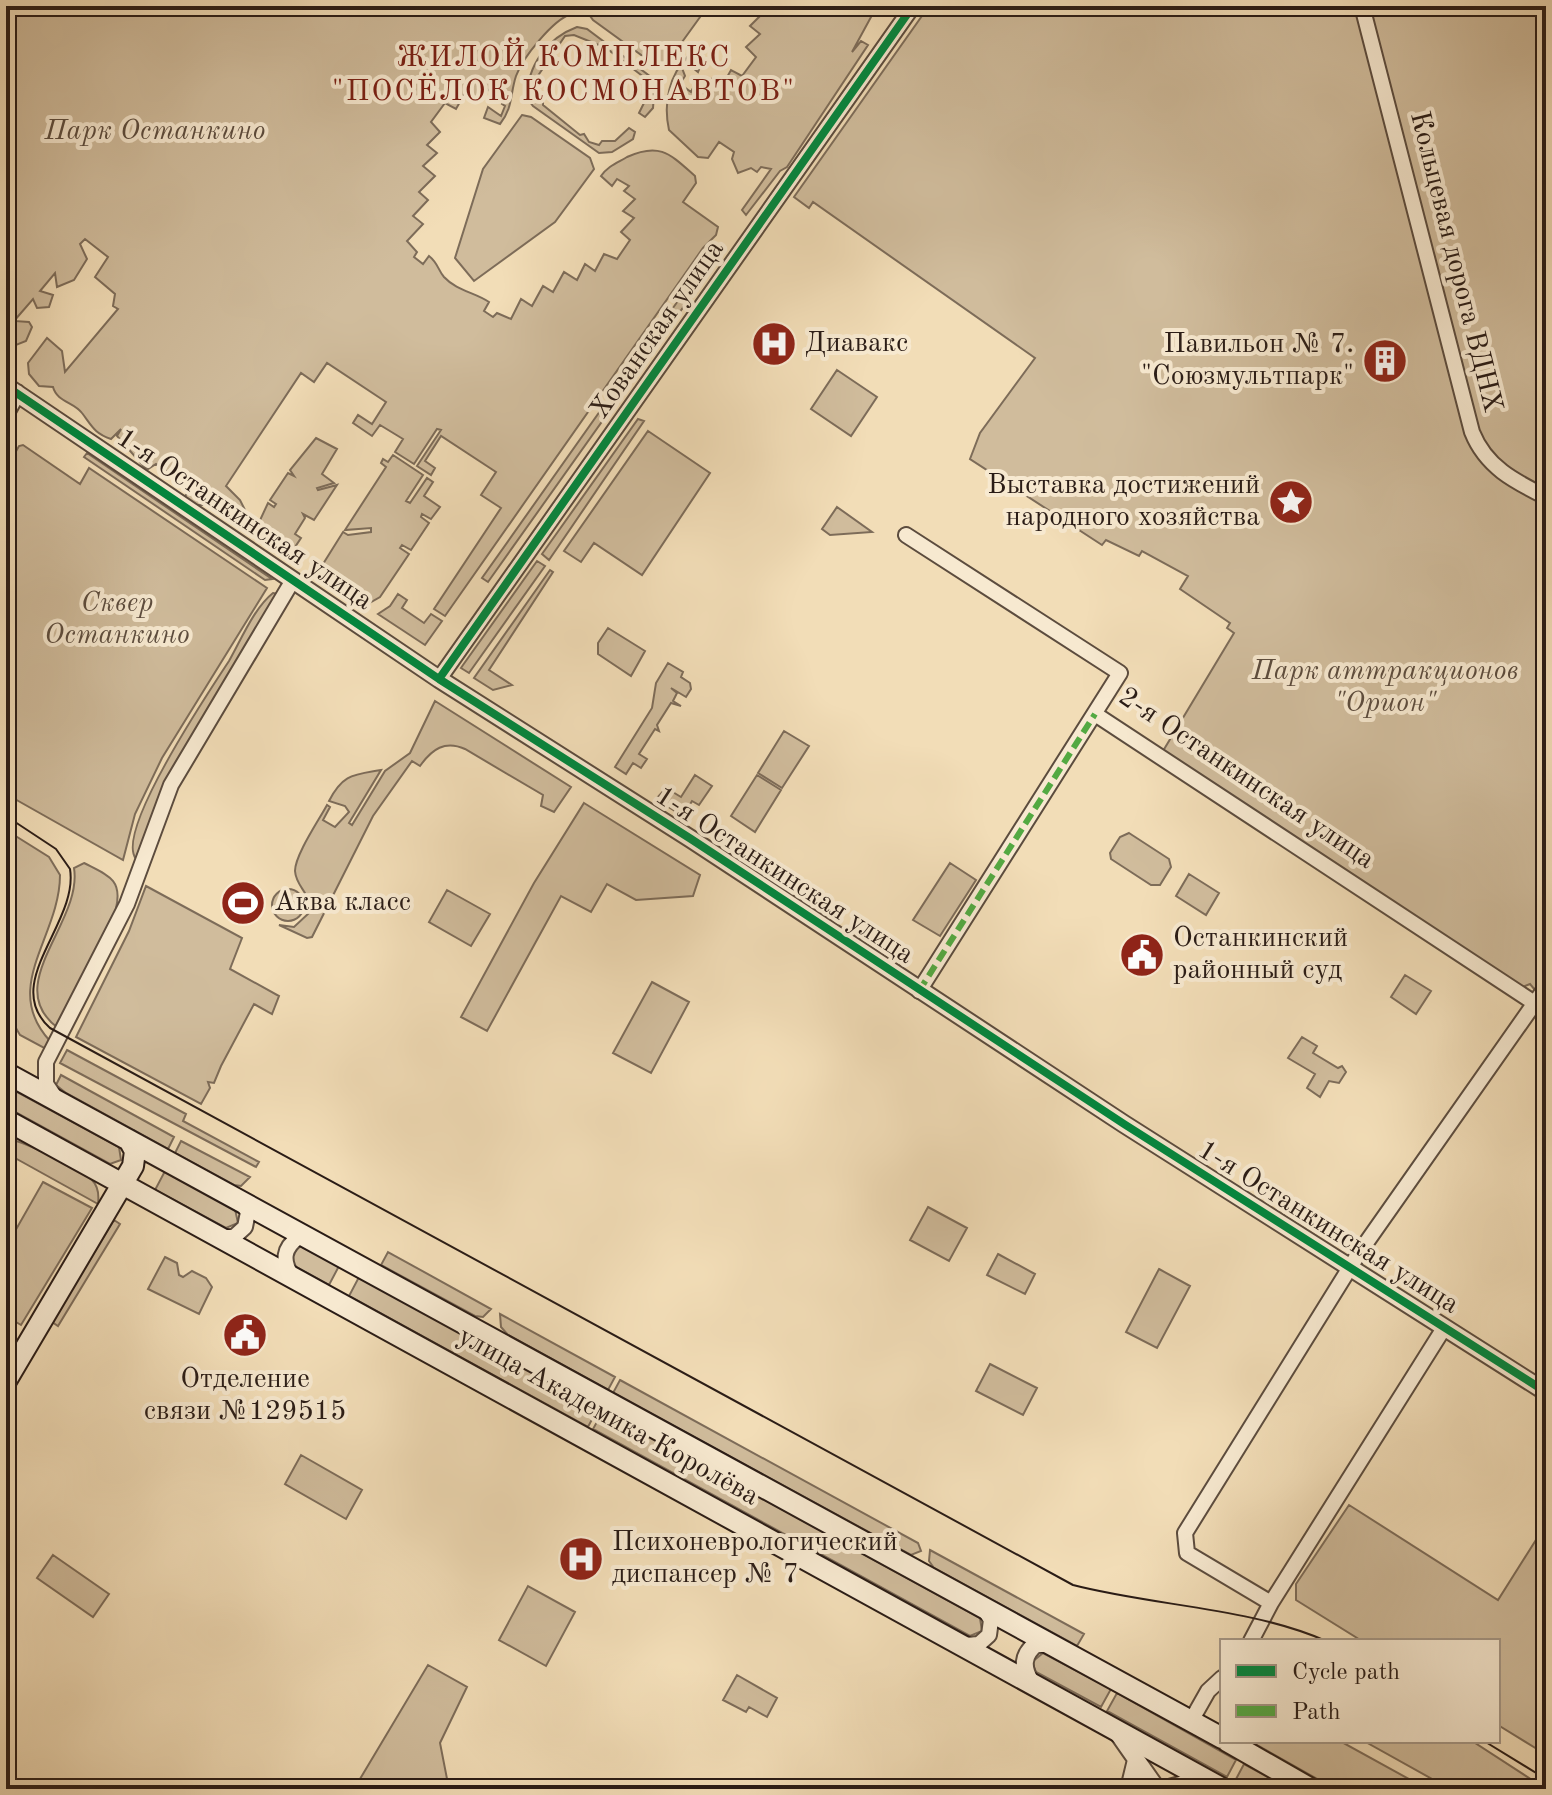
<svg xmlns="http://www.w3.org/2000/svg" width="1552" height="1795" viewBox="0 0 1552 1795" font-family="'Old Standard TT',serif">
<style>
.green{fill:#d0bc9c;stroke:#7d6c59;stroke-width:2}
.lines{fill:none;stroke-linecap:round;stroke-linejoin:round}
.minor-casing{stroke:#5c4c3e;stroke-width:18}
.tertiary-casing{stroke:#5c4c3e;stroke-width:20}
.secondary-casing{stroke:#2a1c16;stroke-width:24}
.minor{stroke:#f7e9d0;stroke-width:14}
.tertiary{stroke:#f7e9d0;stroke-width:16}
.secondary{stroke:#f7e9d0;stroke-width:20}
.tram{stroke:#2a1c16;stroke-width:2}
.quiet{stroke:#53a942;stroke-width:6;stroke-dasharray:12 6;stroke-linecap:butt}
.cycleway-casing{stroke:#f7e9d0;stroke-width:13}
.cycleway{stroke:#00873e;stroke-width:8}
.labels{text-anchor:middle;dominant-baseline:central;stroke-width:8;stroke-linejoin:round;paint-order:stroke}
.park-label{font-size:28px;font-style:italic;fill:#5c4c3e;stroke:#f7e9d0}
.street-label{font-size:28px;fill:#2a1c16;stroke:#f7e9d0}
.poi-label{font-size:28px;fill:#2a1c16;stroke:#f7e9d0;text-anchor:start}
.neighbourhood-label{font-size:30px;letter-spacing:2px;fill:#7a1f14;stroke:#f7e9d0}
</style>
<rect width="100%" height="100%" fill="#f2ddb7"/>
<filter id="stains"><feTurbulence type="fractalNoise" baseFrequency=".0025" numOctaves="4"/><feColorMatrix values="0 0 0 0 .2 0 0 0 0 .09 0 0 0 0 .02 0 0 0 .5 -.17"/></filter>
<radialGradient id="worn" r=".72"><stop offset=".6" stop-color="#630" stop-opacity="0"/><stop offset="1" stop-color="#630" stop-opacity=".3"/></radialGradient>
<path class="green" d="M6,6h568l-3,8c-18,6 -48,43 -55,62 -6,18 -3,32 -16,48l-16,-6 4,-11 13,9 4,-10 -3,-2 5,-8 -11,-9 -2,7 -11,-8 -8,14 -10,-7 -9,16 -11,-6 -14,19 9,10 -13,13 10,8 -14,13 12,10 -16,16 9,8 -15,16 10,8 -16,17 10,11 -3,5 9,7 6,-8c9,7 9,14 15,21 13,14 30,15 45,25l-5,9 9,6 4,-4 14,6 10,-20 11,7 11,-20 10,6 11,-20 13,8 8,-16 10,7 9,-17 13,5 13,-19 -9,-8 13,-14 -11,-7 12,-12 -11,-8 5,-5 -12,-7 -5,7 -11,-10c7,-10 16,-13 26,-19 33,-15 43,-3 68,19l1,7 -13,19 35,25 -2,8 -13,13 -258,368 -11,-7 67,-101 -20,-13 15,-23 -55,-36 -16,25 10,7 -4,7 -14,-9 24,-36 -4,-1 -23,35 -19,-12 8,-13 -23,-14 -8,11 -19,-13 5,-8 14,9 14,-22 -59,-39 -13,19 -13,-9 -75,113 14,14 7,14 -6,8 -16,-6 -12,-11h-23l-7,-6 8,-11 -35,-24 -8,5 -4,-2 -27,-31 4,-7 -10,10c-17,-6 -19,-13 -29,-26 -8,-11 -25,-11 -29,-26l-14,-1 -10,-12 -1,-11 19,-25 15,13 3,21 53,-63 -5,-3 2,-12 -20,-17 13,-20 -23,-18 -5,5 7,15 -13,21 -17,7 -2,-14 -15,18 13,4 -4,12 -12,1 -4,-9 -19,22 15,1 3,5 -6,14 -10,4 -9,-5z
M590,6h118l-44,61 -9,-2 -62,-45 -5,-7z
M755,6h122l-25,46 9,-11 7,4 -81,122 -7,4 -34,44 -4,-5 29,-41 -10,-2 -4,5 -6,-4 -13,5 -6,-14 2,-7 -15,-10 -11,16 -10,-1 -29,-27c-6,-27 0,-55 20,-75l13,7 -4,10 -11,-9 -5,5 3,8 -5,8 11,8 3,-6 11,8 7,-15 10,7 9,-16 11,6 14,-19 -10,-10 14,-13 -10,-8 13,-13z
M929,6h617v997l-16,-19 -10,4 -357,-237 71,-118 -7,-5 3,-5 -50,-34 8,-13 -46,-25 -3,5 -33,-16 -4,5 -132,-86 10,-26 55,-75 -222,-156 -4,6 -15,-11z
M577,27l10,2 68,51 -2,28 -8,9 -6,-4 9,-18 -5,-12 2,-5 -39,-30 -32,-13 -9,1 -32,47v9l10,7v6l37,30 4,-1 5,8 10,3 3,-4h13l14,-13 6,4 -2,7 -21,13 -13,1 -66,-47 -6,-8c0,-32 20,-60 50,-71z
M522,115l9,2 59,41 4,11 -39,53 -81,59 -19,-23 28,-89z
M709,257l7,4 -228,321 -6,-4z
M837,370l40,27 -26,39 -40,-27z
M638,419l6,2 -95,139 -7,-6z
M648,431l62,42 -68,102 -48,-32 -13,19 -17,-11z
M316,438l21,11 -15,25 12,9 -17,5 1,2 19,-5 -23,35 -11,-6 2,4 -10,16 6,4 -8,12 -8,2 -30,-21 13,-28 6,4 2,-3 -6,-4 18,-27 6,3 -4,-6z
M23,445l57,39 9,-16 178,120 -105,170 -27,56 -12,46 -117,-66v-325l13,-23z
M87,453l185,126 -7,1 -181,-123z
M393,455l30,20 -17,26 4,2 17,-25 6,4 -9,14 16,11 -9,12 -9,-5 -1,3 8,6 -18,27 -9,-5 -2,3 9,6 -29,43 -16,9 -46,-34 25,-40 5,3 23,-3v-4l-26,2 41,-63 -5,-4 2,-4 5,3z
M837,507l35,25 -42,3 -8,-6z
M537,561l8,5 -76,107 -8,-5 2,-3z
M550,570l3,2 -64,98 23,15 -19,5 -19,-12z
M273,593l4,1 -112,187 -29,78c-22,-27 74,-169 93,-198 12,-21 25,-53 44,-68z
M398,594l9,6 -5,8 22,15 7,-9 11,7 -17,24 -47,-31 12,-8z
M608,628l37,23 -14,25 -33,-22v-11z
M668,663l15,9 -2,5 9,6 1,6 -5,8 -15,-9 6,5 -4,8 8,5 -10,-3 -14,22 2,6 -4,-2 -16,25 8,5 -6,9 -8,-5 -7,11 -11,-7 37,-59 4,-25z
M435,701l136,86 -17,25 -13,-6 2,-11 -78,-46c-20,-9 -33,0 -45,17l-8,-5 -39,55 -61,121 -5,1 -28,-13 15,2 15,-14c4,-19 -13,-25 -14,-42 0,-16 24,-51 32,-66l3,2 -7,13 12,7 14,-15 -4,-6 -16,-5c14,-27 24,-26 52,-31l-32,53 3,2 33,-54 25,-18z
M784,731l25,15 -27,42 -24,-15z
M695,775l17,11 -13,19 -7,-4 -9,15 -27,-17 10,-11 15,9z
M757,775l24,15 -26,42 -24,-16z
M584,803l116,72 -7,21 -57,4 -29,-16 -16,28 -30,-16 -74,135 -26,-14 73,-134z
M6,830l43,27 11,18c0,62 -60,112 -10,166l-4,8 -26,-14 -14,-24z
M1129,833l40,26 2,8 -11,18h-9l-40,-26 -1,-6 10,-16z
M84,863c23,12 39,16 32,45l10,11 -10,18 -13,-2 -45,93c-58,-43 25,-105 16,-160z
M950,863l26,17 -36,56 -27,-16z
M1189,874l30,19 -13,22 -30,-19z
M146,886l96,52 -12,31 49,27 -7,18 -18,-10 -33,62 -7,17 -6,-1 2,6 -9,16 -125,-67 53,-106z
M272 905a16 16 0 1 1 32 0a16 16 0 1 1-32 0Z
M447,890l43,24 -19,32 -42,-24z
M1405,975l26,16 -15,23 -25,-17z
M652,982l37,20 -38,71 -38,-20z
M1302,1037l15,9 -4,7 25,15 4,-2 4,6 -7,11 -10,-2 -9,16 -13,-9 8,-14 -27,-16z
M67,1050l119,64 -3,7 76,41 -3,5 -196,-104z
M61,1075l113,62 -6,12 -102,-56 -10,-8z
M8,1087l111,60 2,13 -11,4 -104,-57z
M6,1139c14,0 75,30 86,41 6,6 7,16 6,24l-92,-51z
M181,1141l69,36 -9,9 -7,-1 -59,-32z
M165,1171l70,38 3,14 -12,5 -71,-38z
M43,1182l49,26 -71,117 -15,-9v-69z
M928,1207l39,21 -18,33 -39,-21z
M114,1220l6,4 -62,102 -6,-4z
M298,1245l41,21 -10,19 -38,-21 -3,-10z
M388,1252l103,57 -8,8 -8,-1 -94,-51z
M998,1254l37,20 -10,20 -38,-19z
M165,1257l12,6 2,12 4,2 9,-6 14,7 6,9 -13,27 -51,-25z
M1159,1269l31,17 -33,62 -31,-16z
M359,1277l239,131 -10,19 -239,-131z
M500,1314l115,63 -7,13 -100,-55 -7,-8z
M990,1364l47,24 -14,27 -47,-24z
M620,1380l298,163 3,8 -10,4 -298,-162z
M603,1411l377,207 2,13 -12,5 -377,-207z
M301,1455l61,35 -16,29 -61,-35z
M1349,1505l149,95 48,-76v223l-9,2 -39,-24v-84h-136l-66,-41v-16z
M930,1550l154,84 -7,12 -143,-78 -5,-7z
M53,1555l56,39 -16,23 -56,-39z
M528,1586l47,26 -29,54 -47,-26z
M1043,1653l68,36 -10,18 -65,-35 -4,-10z
M428,1665l39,22 -27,56 9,46h-95z
M737,1675l40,23 -10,19 -18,-10 -3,5 -23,-12z
M1117,1693l119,67 -9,17 -120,-66z
M1250,1741h90l87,48h-92z
M1364,1741h108l74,48h-96z
M1244,1764l46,25h-40l-15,-8z"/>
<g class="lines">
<g class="minor-casing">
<path id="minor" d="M1362,6l110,426c14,35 42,49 74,65
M906,535l214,138 -201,318
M439,679l474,-673
M1095,714l438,288
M55,1097l-9,-13v-22l81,-158 44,-119 122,-205
M221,1237h13l11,-10 3,-15 -8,-11
M292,1276c-10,-15 -9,-28 7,-39l9,2
M1271,1603l-84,-50 -2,-20 174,-280 187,-266
M1251,1641l20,-38 173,-275
M965,1645l14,-1 10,-9 2,-15 -8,-13
M1191,1721l17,-30 14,-13"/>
</g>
<g class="tertiary-casing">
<path id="tertiary" d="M6,386l433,293 252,160 433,285 422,268
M6,413l11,-20
M1031,1682c-9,-14 -9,-27 5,-38h15
M1117,1732l40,57
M1129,1789l7,-29
M1166,1789l25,-7 20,2"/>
</g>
<g class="secondary-casing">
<path id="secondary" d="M6,1073l1216,665
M6,1120l1217,669
M6,1381l127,-215 2,-15 -6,-11
M1227,1741l84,48"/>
</g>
<use href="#minor" class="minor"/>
<use href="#tertiary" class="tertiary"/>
<use href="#secondary" class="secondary"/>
<path class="tram" d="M6,816l50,33 14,20c9,54 -70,114 -20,159l1023,557c81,21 179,23 253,56
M1484,1741l62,38"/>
<path class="quiet" d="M919,991l176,-277"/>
<g class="cycleway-casing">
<path id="cycleway" d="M6,386l433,293 252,160 433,285 422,268
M439,679l474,-673"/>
</g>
<use href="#cycleway" class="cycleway"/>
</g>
<defs>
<g id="hospital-disc" transform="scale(2.3)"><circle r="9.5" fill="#8f2418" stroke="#f7e9d0"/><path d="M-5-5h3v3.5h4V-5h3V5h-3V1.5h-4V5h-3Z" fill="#fff"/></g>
<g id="building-disc" transform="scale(2.3)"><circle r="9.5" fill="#8f2418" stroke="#f7e9d0"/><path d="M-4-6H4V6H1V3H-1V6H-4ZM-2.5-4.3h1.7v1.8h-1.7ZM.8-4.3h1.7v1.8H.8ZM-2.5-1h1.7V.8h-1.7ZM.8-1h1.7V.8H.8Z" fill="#fff"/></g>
<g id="sight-disc" transform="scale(2.3)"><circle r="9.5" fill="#8f2418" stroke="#f7e9d0"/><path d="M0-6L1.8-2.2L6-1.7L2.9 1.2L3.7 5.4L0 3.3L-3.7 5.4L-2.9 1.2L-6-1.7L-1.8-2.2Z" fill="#fff"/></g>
<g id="stadium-disc" transform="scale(2.3)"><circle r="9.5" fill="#8f2418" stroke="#f7e9d0"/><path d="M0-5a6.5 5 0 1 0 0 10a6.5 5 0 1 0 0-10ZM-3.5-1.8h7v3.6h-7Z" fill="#fff"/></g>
<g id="civic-disc" transform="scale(2.3)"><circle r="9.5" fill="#8f2418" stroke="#f7e9d0"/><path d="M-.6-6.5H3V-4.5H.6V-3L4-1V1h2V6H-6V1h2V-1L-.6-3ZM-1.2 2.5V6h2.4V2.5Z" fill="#fff"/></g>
</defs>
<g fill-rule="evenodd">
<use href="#hospital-disc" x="774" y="344"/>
<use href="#building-disc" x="1385" y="361"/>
<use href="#sight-disc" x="1291" y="502"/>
<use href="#stadium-disc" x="243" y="903"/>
<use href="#civic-disc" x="1142" y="955"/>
<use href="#civic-disc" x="245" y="1335"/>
<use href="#hospital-disc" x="581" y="1559"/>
</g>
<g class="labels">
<g class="park-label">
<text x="155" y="132">Парк Останкино</text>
<text x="117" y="604">Сквер<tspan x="117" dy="32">Останкино</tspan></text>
<text x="1385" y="672">Парк аттракционов<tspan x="1385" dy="32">"Орион"</tspan></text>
</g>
<g class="street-label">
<text transform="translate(1455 262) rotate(76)">Кольцевая дорога ВДНХ</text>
<text transform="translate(658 330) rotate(-55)">Хованская улица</text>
<text transform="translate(244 520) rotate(34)">1-я Останкинская улица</text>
<text transform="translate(1246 779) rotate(34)">2-я Останкинская улица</text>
<text transform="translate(784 876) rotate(33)">1-я Останкинская улица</text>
<text transform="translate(1328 1228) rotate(32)">1-я Останкинская улица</text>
<text transform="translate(608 1417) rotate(29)">улица Академика Королёва</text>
</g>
<g class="poi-label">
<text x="805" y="344">Диавакс</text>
<text x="1354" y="345" text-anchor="end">Павильон № 7.<tspan x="1354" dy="32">"Союзмультпарк"</tspan></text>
<text x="1260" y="486" text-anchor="end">Выставка достижений<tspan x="1260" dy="32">народного хозяйства</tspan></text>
<text x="274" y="903">Аква класс</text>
<text x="1173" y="939">Останкинский<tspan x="1173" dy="32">районный суд</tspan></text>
<text x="245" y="1380" text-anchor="middle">Отделение<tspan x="245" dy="32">связи №129515</tspan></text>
<text x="612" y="1543">Психоневрологический<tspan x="612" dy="32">диспансер № 7</tspan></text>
</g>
<g class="neighbourhood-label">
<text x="564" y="58">ЖИЛОЙ КОМПЛЕКС<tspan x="564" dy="34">"ПОСЁЛОК КОСМОНАВТОВ"</tspan></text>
</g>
</g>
<rect width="1552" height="1795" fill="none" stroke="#f2ddb7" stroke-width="32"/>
<rect x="8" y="8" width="1536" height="1779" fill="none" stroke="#2a1c16" stroke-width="4"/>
<rect x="16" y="16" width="1520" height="1763" fill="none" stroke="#2a1c16" stroke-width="2"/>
<rect x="1220" y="1639" width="280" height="104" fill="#f7e9d0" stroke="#a59786" stroke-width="2"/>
<rect x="1236" y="1665" width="40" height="12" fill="#00873e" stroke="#a59786" stroke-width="2"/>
<text x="1292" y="1679" font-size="24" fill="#2a1c16">Cycle path</text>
<rect x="1236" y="1705" width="40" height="12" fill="#53a942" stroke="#a59786" stroke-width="2"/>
<text x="1292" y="1719" font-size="24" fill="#2a1c16">Path</text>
<rect width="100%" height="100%" filter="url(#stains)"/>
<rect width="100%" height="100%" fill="url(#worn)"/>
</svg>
